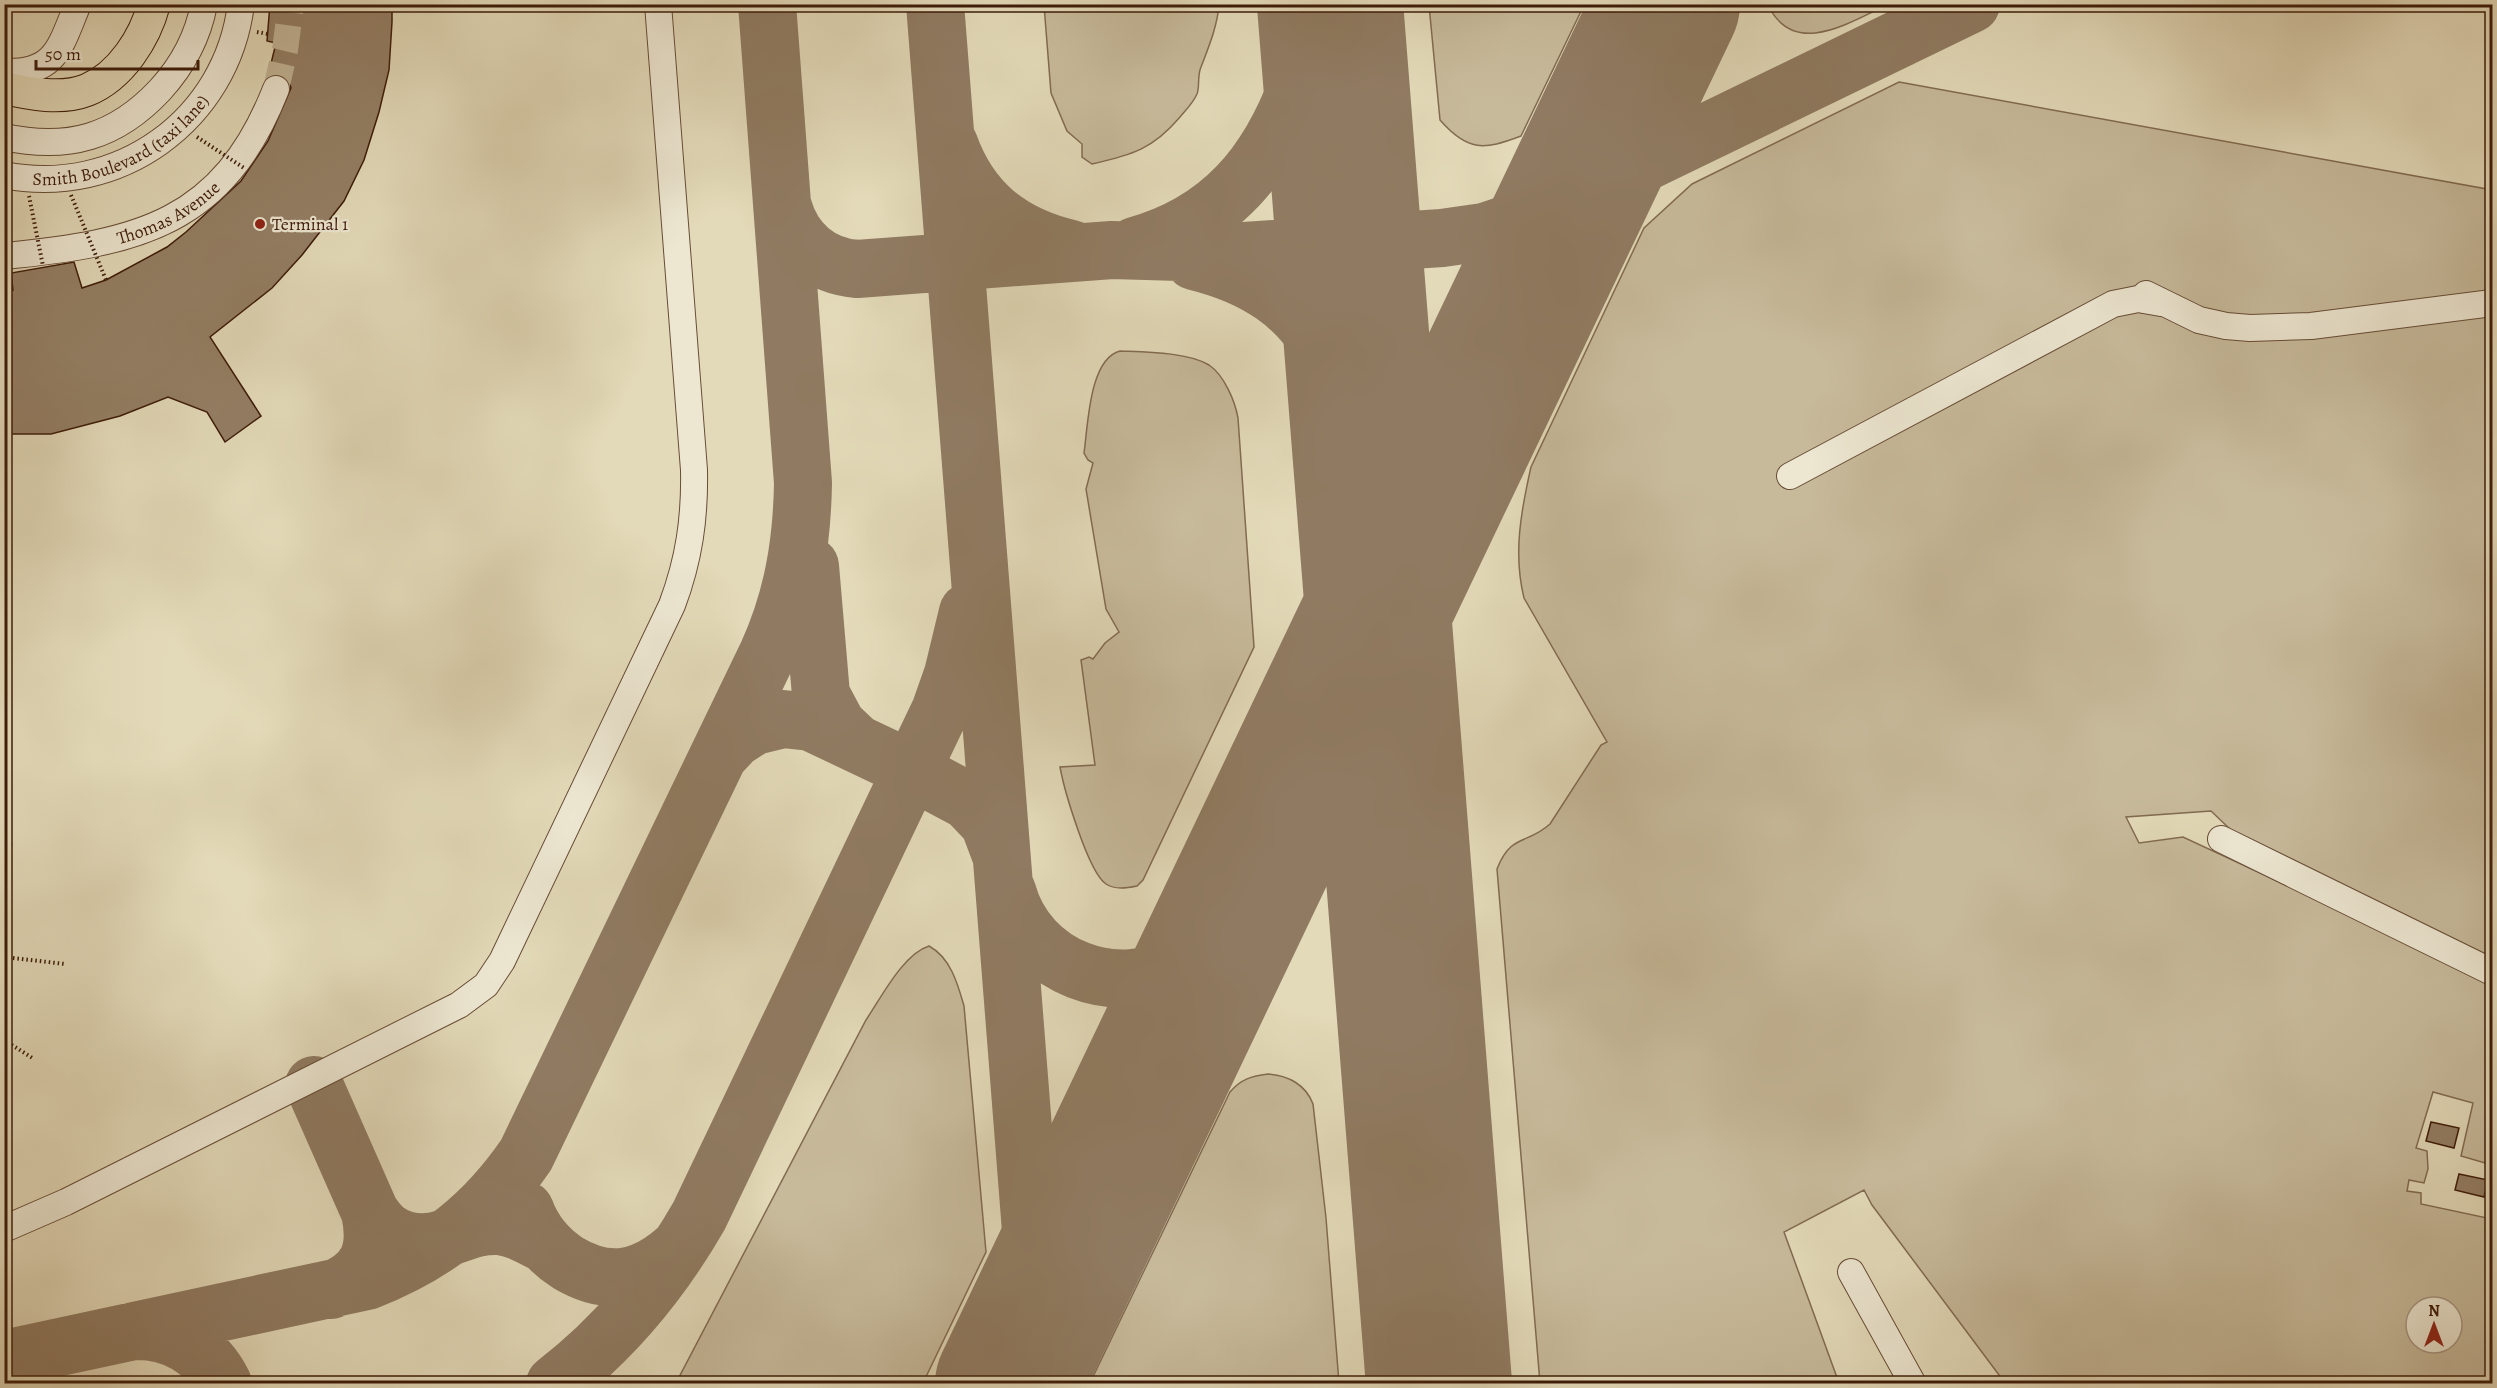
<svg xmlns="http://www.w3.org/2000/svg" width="2497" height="1388" viewBox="0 0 2497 1388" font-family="Alegreya,serif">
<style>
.green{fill:#c7ba9b;stroke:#826b52;stroke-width:1.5;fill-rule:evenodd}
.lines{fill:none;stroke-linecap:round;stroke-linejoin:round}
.taxiway{stroke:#907b62;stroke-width:58}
.runway{stroke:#907b62;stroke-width:146}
.building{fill:#947f65;stroke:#3e1c0a;stroke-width:1.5}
.minor-tunnel{stroke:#c2b496;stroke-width:26;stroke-dasharray:26 13;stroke-linecap:butt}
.minor-casing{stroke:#674c36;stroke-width:28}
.major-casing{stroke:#3e1c0a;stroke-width:34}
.path{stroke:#3e1c0a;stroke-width:4;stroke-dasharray:1.5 3;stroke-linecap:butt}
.minor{stroke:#ede7d2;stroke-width:26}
.major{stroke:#e3dab9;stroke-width:32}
.path-bridge{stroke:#3e1c0a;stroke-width:4;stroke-dasharray:1.5 3;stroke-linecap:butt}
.poi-dot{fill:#8f2418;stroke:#ede7d2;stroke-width:2}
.labels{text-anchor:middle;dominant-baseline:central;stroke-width:4.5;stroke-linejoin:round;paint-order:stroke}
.street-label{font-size:18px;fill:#3e1c0a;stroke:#ede7d2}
.poi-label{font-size:18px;fill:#3e1c0a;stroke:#ede7d2;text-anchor:start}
</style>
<rect width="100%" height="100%" fill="#e3dab9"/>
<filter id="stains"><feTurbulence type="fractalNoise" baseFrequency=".00333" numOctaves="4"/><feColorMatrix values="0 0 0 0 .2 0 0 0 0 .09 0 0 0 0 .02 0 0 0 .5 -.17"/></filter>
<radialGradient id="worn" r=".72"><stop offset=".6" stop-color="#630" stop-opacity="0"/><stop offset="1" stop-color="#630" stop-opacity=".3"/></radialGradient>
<path class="green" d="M1044,5h175c-2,22 -10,41 -18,62 -4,9 -1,19 -4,27 -4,9 -11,16 -17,23 -27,32 -48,38 -88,47l-10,-7v-13l-15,-13 -16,-38z
M1429,5h155l-63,131c-37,14 -53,16 -81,-16z
M1768,5h119c-37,17 -93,54 -119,0z
M1899,82l593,108v777l-238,-115 -43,-41 -85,6 13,26 44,-6 309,144v184l-31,-9 12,-53 -40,-11 -17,56 11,3 1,18 -4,14 -15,-3 -2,11 14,2v11l71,15v164h-487l-133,-178 -8,-15 -80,42 55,151h-299l-43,-514c14,-36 30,-24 53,-45l51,-79 6,-3 -83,-144c-11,-44 -3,-87 7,-131l113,-239 48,-44zM2416,1307h36v36h-36z
M1120,351c24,1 68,1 89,14 15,10 26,36 29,53l16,229 -111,233 -6,6c-10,2 -22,4 -31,-2 -18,-12 -42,-95 -46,-117l35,-2 -14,-105 8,-3 4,2 12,-16 14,-11 -13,-23 -20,-120 7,-26 -5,-3 -4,-7c4,-27 5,-94 36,-102z
M929,946c22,12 29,39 35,60l22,246 -63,131h-247l190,-363c15,-22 37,-66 63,-74z
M1268,1074c20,1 38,11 45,30l13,114 13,165h-249l140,-291c11,-13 22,-16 38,-18z"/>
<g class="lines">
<path class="taxiway" d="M935,4l108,1380
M949,144c21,59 62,91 122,105
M783,207c10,36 37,59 74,62l255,-19 102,3 228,-15 42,-6 52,-17 435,-211
M1135,246c86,-24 133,-81 163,-162 9,-26 19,-52 24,-80
M1194,261c131,32 150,118 175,236
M810,566l11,129 16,30 19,18
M720,754l14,-15 20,-13 29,-7 28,3 78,37 79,42 21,22 12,32
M1007,891c20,76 111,112 177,69 23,-14 37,-36 53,-57
M314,1085l56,127
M525,1210c8,22 23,40 43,53 42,25 77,16 112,-16
M331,1290c38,-15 47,-40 39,-78 9,14 18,23 35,28 38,10 57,-16 94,-14 17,2 31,10 46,18
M134,1331c39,-1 72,18 89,53
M4,1359l363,-78c69,-27 117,-65 159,-126l242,-502c25,-55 34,-110 35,-170l-36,-479
M555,1384c61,-47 106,-102 144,-168l241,-505 13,-37 15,-62"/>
<path class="runway" d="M1330,4l109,1380
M1008,1384l659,-1380"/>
</g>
<path class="building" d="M270,4h122v18l-3,48 -10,42 -15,48 -20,41 -42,54 -30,33 -62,49 51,79 -36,26 -18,-30 -39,-15 -48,19 -69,18h-47v-143l9,-1 -2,-17 63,-11 8,26 24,-8 61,-33 19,-15 55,-51 27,-40 23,-53 -2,-7 -6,-5 -8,-2 -7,2 8,-33 -9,-2z
M2431,1122l28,6 -5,20 -28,-7z
M2459,1174l29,6 -4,17 -29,-7z"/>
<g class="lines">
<path class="minor-tunnel" d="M276,89l9,-39 6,-46"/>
<g class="minor-casing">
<g id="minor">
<path d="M4,72c53,2 56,-26 74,-68"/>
<path d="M4,137c64,14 112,0 156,-47 22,-24 38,-53 44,-86"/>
<path id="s1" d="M4,175c114,23 223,-55 237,-171"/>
<path id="s2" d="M4,256c134,-13 219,-32 272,-167"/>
<path d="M2146,294l53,26 27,6 24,2 61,-2 181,-23"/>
<path d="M1790,476l323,-172 25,-5 23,4"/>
<path d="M2221,839l271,133"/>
<path d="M4,1229l62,-27 393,-197 27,-20 16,-24 170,-356c17,-45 23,-87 22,-135l-36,-466"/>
<path d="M1851,1272l62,112"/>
</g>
</g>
<g class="major-casing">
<path id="major" d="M4,88c26,6 58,12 83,2 34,-14 58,-52 67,-86"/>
</g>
<path class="path" d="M257,32l11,2
M4,283l8,-1
M4,861l7,-19 -4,-6
M4,957l61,7
M4,1040l30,19"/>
<use href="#minor" class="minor"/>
<use href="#major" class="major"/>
<path class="path-bridge" d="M197,137l47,31
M71,195l35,85
M29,196l14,70"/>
</g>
<circle class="poi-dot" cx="260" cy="224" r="6"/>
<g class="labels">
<g class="street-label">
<text stroke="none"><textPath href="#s1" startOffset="128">Smith Boulevard (taxi lane)</textPath></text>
<text stroke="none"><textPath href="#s2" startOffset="172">Thomas Avenue</textPath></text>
</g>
<g class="poi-label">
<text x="272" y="224">Terminal 1</text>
</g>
</g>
<rect width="2497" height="1388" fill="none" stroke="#e3dab9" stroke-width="24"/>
<rect x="6" y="6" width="2485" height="1376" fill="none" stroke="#3e1c0a" stroke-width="3"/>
<rect x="12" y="12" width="2473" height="1364" fill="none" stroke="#3e1c0a" stroke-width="1.5"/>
<g transform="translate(2434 1325)"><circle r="28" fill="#ede7d2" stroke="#a79682" stroke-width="1.5"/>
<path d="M0-4.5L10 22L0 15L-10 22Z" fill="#8f2418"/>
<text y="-9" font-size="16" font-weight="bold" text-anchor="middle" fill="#3e1c0a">N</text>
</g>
<path d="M36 60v9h162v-9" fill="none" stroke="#3e1c0a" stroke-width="3"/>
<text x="45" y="60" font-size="18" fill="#3e1c0a" stroke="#ede7d2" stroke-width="4.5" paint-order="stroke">50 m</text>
<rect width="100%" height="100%" filter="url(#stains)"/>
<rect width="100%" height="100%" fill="url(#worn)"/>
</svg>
